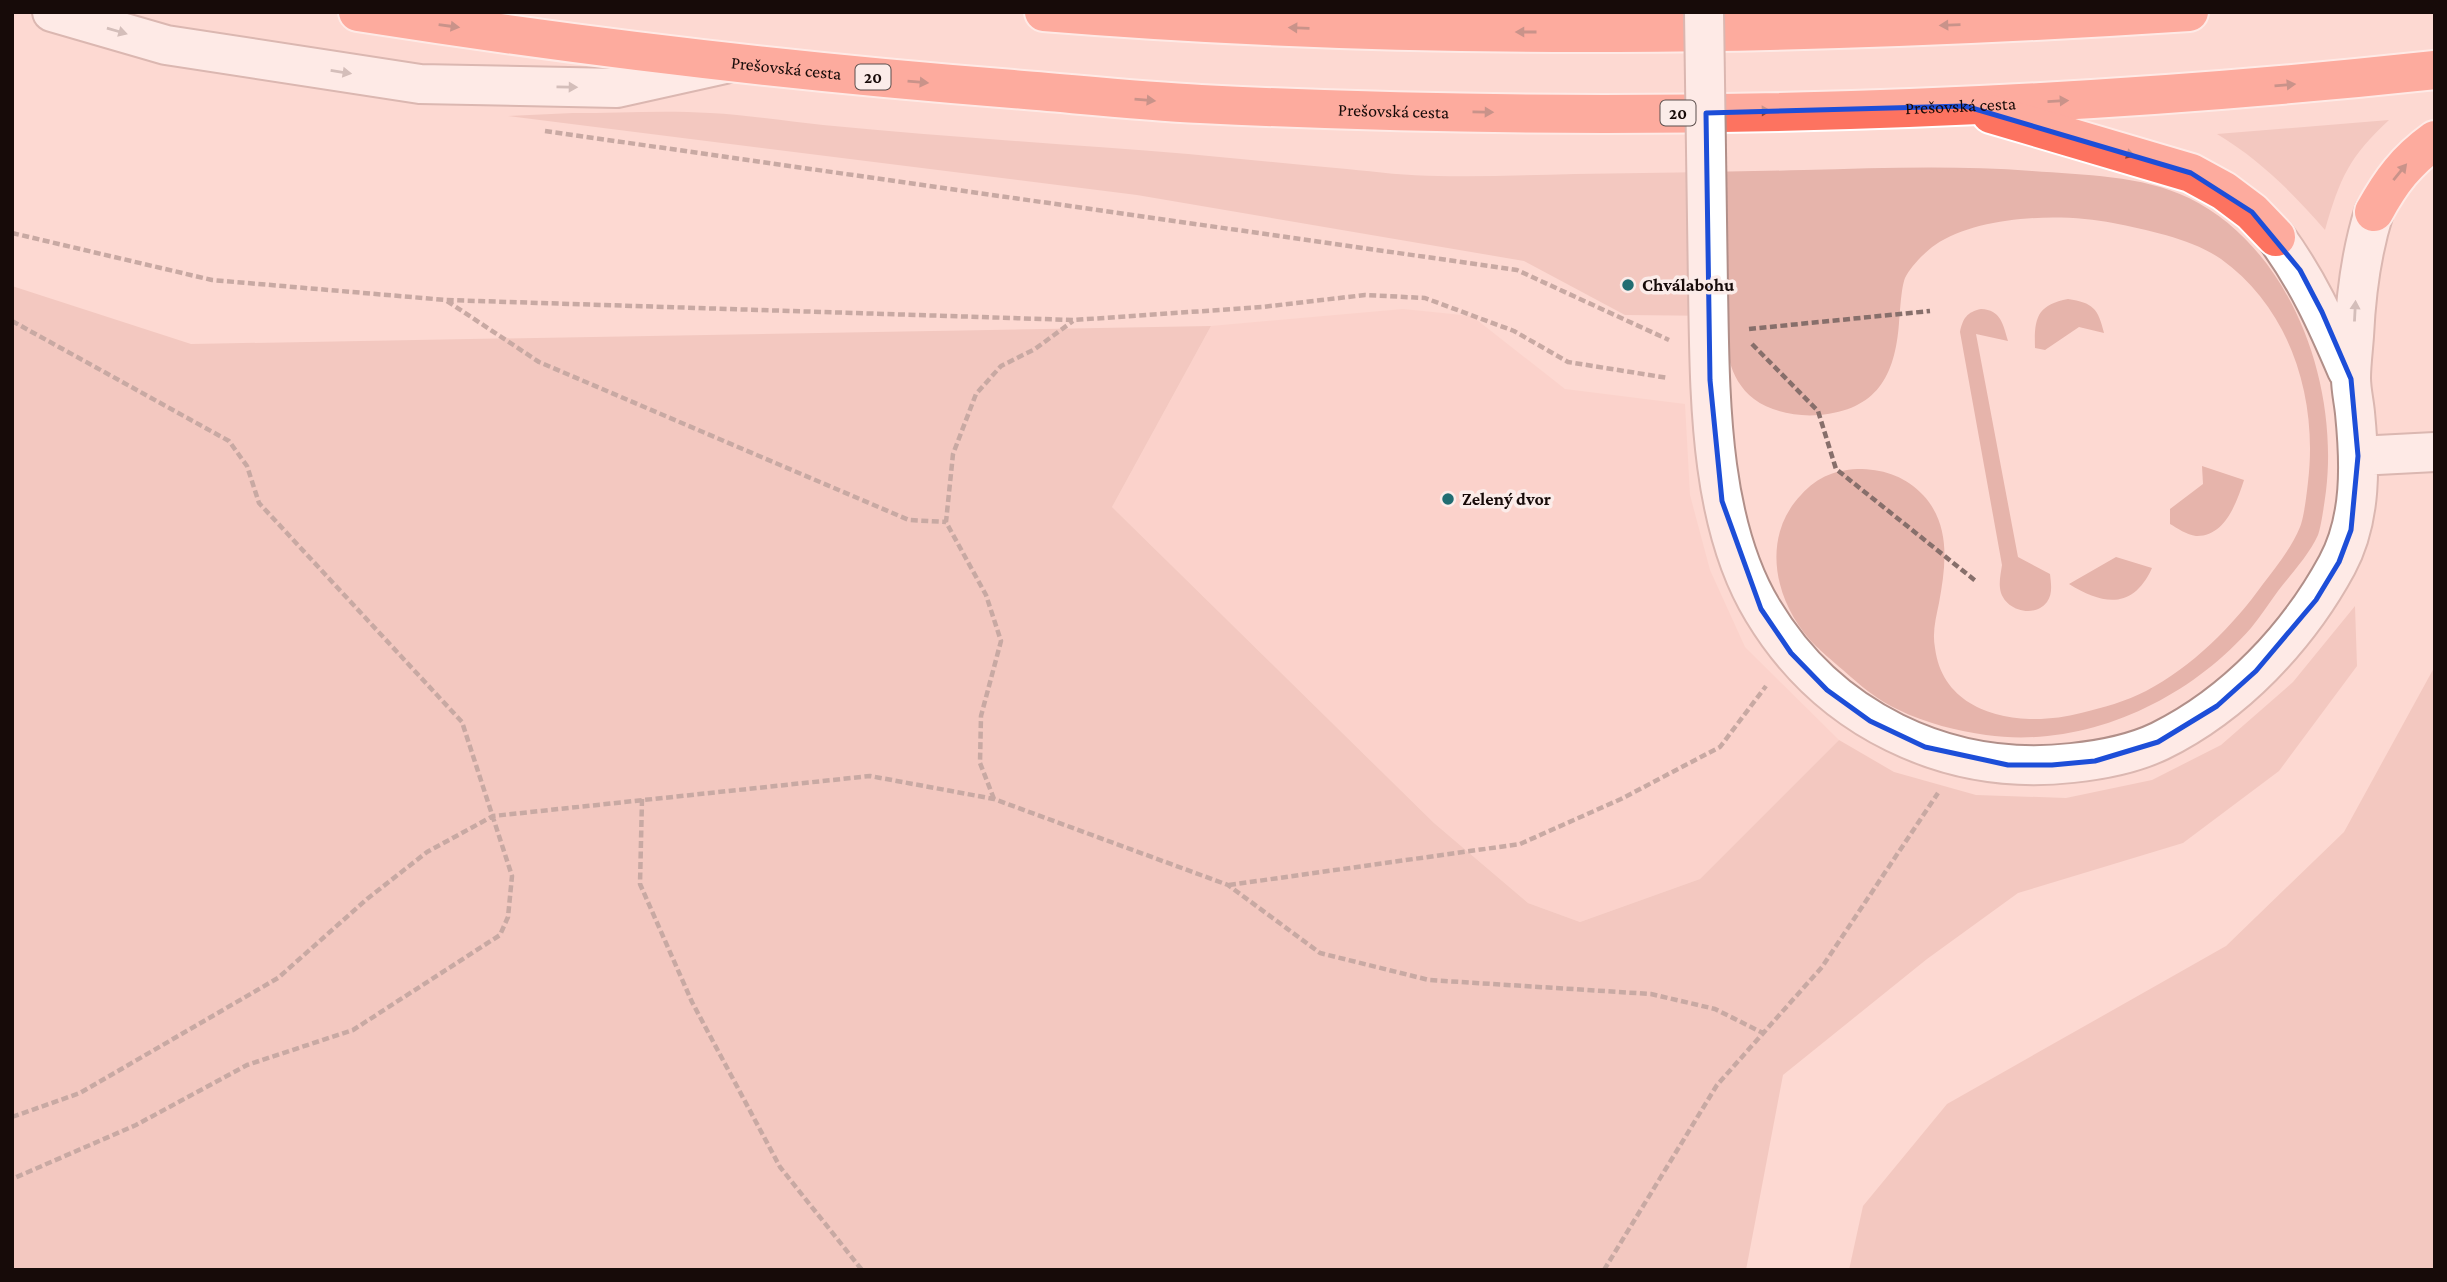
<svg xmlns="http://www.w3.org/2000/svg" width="2447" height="1282" viewBox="0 0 2447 1282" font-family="'Crimson Pro',serif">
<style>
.built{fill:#f8cbc3}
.green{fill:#e6b4ab}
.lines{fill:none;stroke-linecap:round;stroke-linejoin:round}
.minor-casing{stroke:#b18f89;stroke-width:42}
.highway-casing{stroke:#fff;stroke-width:42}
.path{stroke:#876f6b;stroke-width:4.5;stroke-dasharray:7 3.5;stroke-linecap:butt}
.minor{stroke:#fff;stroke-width:38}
.highway{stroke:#fd7360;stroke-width:38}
.minor-bridge-casing{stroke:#b18f89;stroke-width:42;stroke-linecap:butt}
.minor-bridge{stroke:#fff;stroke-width:38}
.oneway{fill:#8a3f34}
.oneway2{fill:#a29d9d}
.marked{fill:none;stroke:#1d4ed8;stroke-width:5;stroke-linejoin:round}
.poi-dot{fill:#216d72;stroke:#fbece9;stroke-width:2.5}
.labels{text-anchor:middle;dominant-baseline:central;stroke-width:7;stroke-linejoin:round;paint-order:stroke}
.shield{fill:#fbece9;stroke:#5b4e4c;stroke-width:2}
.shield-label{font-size:16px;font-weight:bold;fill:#170b09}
.street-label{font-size:18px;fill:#170b09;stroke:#fbece9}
.poi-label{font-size:18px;font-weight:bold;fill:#170b09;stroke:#fbece9;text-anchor:start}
</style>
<rect width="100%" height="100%" fill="#fdd9d2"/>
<path class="built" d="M1403,309l69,7 93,73 120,15 5,91 20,75 35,77 94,93 -139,139 -120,43 -52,-19 -94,-80 -322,-316 99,-181z"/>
<path class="green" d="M573,113c45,0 92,-3 137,0 38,2 76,8 113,12 122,12 244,19 365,29 53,5 106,10 159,15 30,3 61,7 91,7 46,1 92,-1 137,-2 77,-1 153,-2 229,-4 76,-2 152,-5 228,1 52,4 109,4 157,27 102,50 150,185 137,293 -1,8 -5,37 -8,44 -9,20 -27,39 -40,56 -9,12 -17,25 -27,37 -64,73 -166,121 -265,107 -28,-4 -61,-12 -87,-25 -21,-9 -39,-25 -56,-40 -5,-4 -29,-25 -33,-30 -36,-41 -49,-103 -9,-145 17,-19 36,-26 61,-26 24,1 44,8 61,26 28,30 23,70 16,108 -3,15 -7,29 -4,45 9,70 90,80 146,65 21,-5 46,-12 65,-22 46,-24 87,-65 117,-107 13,-17 29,-37 37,-57 4,-9 7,-36 8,-45 10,-83 -17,-173 -87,-223 -29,-20 -73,-29 -108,-36 -51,-10 -133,-8 -178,22 -9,6 -25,22 -30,33 -4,10 -5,35 -6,45 -4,53 -22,87 -80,92 -21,2 -48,-3 -65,-16 -27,-21 -28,-53 -30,-83l-99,-1 -101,-54 -387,-66 -629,-79z
M2389,120c-40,37 -49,58 -64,110 -33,-38 -65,-70 -108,-96z
M12,286l179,58 1020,-18 -99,181 322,316 94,80 52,19 120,-43 139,-139 55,32 82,23 90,3 86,-18 69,-35 72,-63 62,-76 2,60 -78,105 -96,72 -165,50 -91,66 -144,116 -37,195h-1734z
M2068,299c25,4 30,9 36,34l-25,-6 -34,23 -10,-2c-1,-30 2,-43 33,-49z
M1981,309c20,1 22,15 27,32l-32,-7 42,223 32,17c1,9 3,20 -3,28 -14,18 -45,7 -47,-14 -1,-7 1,-16 2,-23l-42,-233c3,-14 7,-20 21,-23z
M2202,466l42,14c-7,22 -19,57 -48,56 -9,-1 -19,-8 -26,-12v-15l33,-25z
M2116,557l36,11c-19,42 -49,37 -83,16z
M2435,666v604h-586l14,-64 84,-102 279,-158 118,-114z"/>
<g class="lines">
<g class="minor-casing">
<path id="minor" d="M52,12l114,33 254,39 197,4 108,-24
M2276,237c32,44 50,84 71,133
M1708,288c2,102 0,233 55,323 65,108 183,166 309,152 29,-3 61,-9 88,-22 75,-37 138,-104 177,-176 25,-46 23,-102 18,-152 -1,-11 -4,-23 -4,-35 0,-13 2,-28 3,-42 2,-43 7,-83 20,-124
M2358,456l77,-4"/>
</g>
<g class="highway-casing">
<g id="highway">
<path id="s1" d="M358,12c217,34 435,60 655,77 62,5 125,12 188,15 411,20 824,10 1234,-34"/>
<path d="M1044,12c381,31 764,25 1145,0"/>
<path d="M1991,114l200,59 33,18 28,21 24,25"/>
<path d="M2374,212c17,-31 32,-51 61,-72"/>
</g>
</g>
<path class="path" d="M545,131l972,139 152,70
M12,233l200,47 234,20 628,20 188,-13 103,-12 60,3 89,33 54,31 100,16
M447,301l92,61 370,158 37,2
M12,321l217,120 18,25 12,37 203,219 50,154 -4,41 -8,18 -147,95 -106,35 -111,60 -124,54
M1749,329l181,-18
M1752,344l66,67 18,58 141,113
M642,799l-2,85 52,118 88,165 82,103
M994,799l-14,-36 1,-47 20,-75 -15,-46 -40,-73 7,-68 23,-60 25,-28 34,-17 38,-28
M1229,885l291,-41 101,-45 99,-52 46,-61
M12,1117l68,-24 198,-115 89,-79 60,-47 66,-36 377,-40 124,23 234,86 92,68 109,27 222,14 64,15 48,24
M1604,1270l113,-185 105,-118 116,-174"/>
<use href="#minor" class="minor"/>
<use href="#highway" class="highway"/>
<g class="minor-bridge-casing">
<path id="minor-bridge" d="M1704,12l4,276"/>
</g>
<use href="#minor-bridge" class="minor-bridge"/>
</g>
<defs><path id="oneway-solid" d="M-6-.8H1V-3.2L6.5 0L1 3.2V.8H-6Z" transform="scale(1.75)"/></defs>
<g class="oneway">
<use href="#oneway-solid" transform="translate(1950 25) rotate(178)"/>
<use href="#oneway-solid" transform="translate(449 26) rotate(8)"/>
<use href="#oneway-solid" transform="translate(1299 28) rotate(-178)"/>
<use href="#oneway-solid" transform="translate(1526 32) rotate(-180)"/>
<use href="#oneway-solid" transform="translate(918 82) rotate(5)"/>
<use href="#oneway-solid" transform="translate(2285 85) rotate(-5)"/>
<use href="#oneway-solid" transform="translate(1145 100) rotate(5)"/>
<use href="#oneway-solid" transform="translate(2058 101) rotate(-3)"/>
<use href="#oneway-solid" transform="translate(1760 111) rotate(-1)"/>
<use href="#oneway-solid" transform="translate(1483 112) rotate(1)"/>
<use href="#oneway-solid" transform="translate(2125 153) rotate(17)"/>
<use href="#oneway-solid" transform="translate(2400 172) rotate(-51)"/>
</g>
<g class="oneway2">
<use href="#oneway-solid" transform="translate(117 31) rotate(16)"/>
<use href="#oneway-solid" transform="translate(341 72) rotate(9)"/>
<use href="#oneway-solid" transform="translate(567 87) rotate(1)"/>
<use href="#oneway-solid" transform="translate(2355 311) rotate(-87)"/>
</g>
<path d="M0 0H2447V1282H0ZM1965,106l226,67 61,39 48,58 22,42 29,67 7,77 -7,74 -12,32 -23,38 -60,71 -39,35 -59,36 -63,19 -43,4h-44l-83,-18 -55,-26 -43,-31 -36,-37 -30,-44 -39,-108 -12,-121 -4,-267z" fill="#fdd9d2" fill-opacity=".55" fill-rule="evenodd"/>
<path class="marked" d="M1965,106l226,67 61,39 48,58 22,42 29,67 7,77 -7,74 -12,32 -23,38 -60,71 -39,35 -59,36 -63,19 -43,4h-44l-83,-18 -55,-26 -43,-31 -36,-37 -30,-44 -39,-108 -12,-121 -4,-267z"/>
<g class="poi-dot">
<circle cx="1628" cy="285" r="7"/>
<circle cx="1448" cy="499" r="7"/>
</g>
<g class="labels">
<g class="shield">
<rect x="855.5" y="64.5" width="35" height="25" rx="5"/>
<rect x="1660.5" y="100.5" width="35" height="25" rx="5"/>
</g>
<g class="shield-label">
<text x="873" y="77">20</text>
<text x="1678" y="113">20</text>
</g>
<g class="street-label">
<text stroke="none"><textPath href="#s1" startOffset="432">Prešovská cesta</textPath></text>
<text stroke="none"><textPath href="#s1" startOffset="1608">Prešovská cesta</textPath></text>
<text stroke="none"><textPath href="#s1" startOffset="1041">Prešovská cesta</textPath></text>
</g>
<g class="poi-label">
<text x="1642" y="285">Chválabohu</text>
<text x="1462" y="499">Zelený dvor</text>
</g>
</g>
<rect width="2447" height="1282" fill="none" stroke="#170b09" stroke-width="28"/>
</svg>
